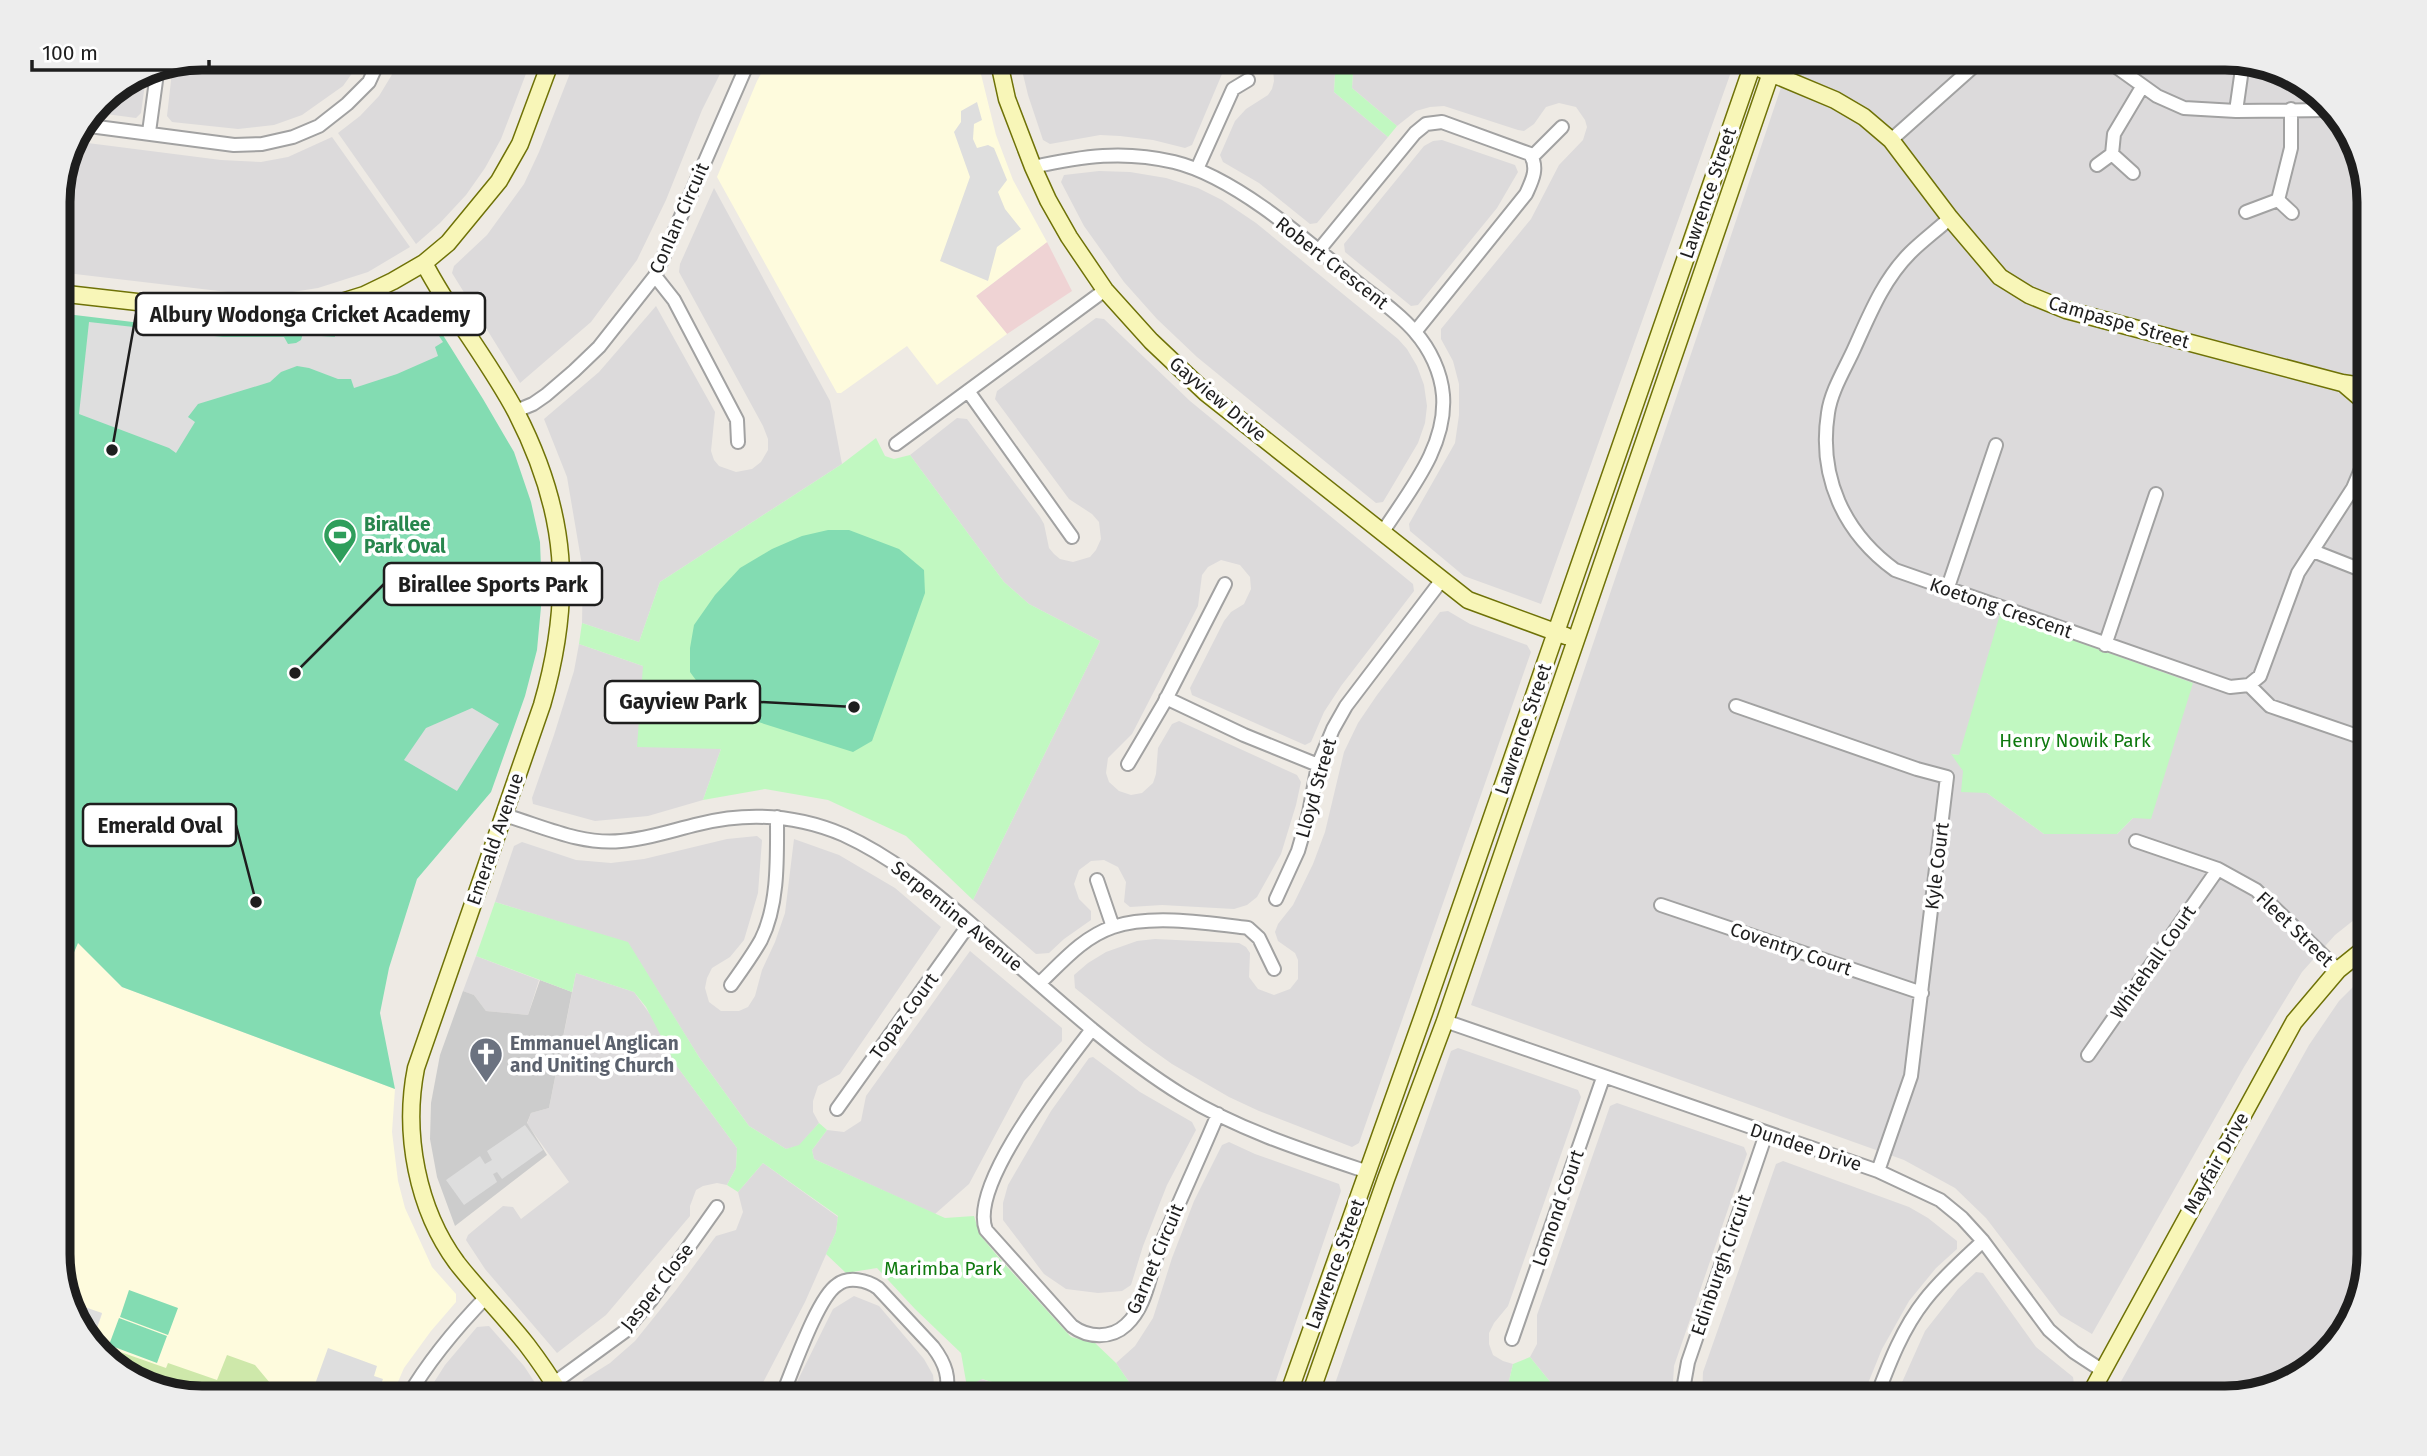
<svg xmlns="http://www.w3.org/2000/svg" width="2427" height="1456" viewBox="0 0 2427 1456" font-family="'Fira Sans',sans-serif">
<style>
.residential{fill:#dcdadb;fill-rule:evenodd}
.commercial{fill:#efd3d4}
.education{fill:#fefbdd}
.religious{fill:#ccc}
.grass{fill:#cee8aa}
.park{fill:#c1f8c1}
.pitch{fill:#83dcb2}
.parking{fill:#dedede}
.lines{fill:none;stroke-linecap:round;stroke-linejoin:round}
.street-casing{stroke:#a2a2a2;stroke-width:16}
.secondary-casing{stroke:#6f7207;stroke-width:19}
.street{stroke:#fff;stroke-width:12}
.secondary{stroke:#f8f6b8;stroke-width:16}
.labels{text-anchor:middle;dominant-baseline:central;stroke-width:7;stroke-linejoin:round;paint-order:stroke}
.street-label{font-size:19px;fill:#1e1e1e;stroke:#fff}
.leisure-label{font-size:19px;font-weight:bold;fill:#27864d;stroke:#fff;text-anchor:start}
.park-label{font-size:19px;fill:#0e790e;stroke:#fff}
.worship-label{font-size:19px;font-weight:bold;fill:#5b616d;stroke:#fff;text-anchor:start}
.rim{fill:none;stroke:#1e1e1e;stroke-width:9}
.leader{fill:none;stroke:#1e1e1e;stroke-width:2.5}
.callout-dot{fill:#1e1e1e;stroke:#fff;stroke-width:2.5}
.callout{fill:#fff;stroke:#1e1e1e;stroke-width:2.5}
.callout-label{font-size:21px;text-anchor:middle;font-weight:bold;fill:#1e1e1e}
</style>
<rect width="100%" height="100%" fill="#eeeae4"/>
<path class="residential" d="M202,58h161l-20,28 -41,29 -28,10 -36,4 -66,-7 -5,-6 6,-53z
M402,58h130l-31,81 -16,29 -19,27 -26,28 -24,21 -78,-111 22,-17 19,-20z
M576,58h152l-26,52 -36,90 -29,60 -46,62 -71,61 -68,-110 2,-7 33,-31 37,-51 15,-32z
M1019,58h213l-10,16 -30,71 -7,3 -32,-8 -33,-4 -20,-1 -50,9 -7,-4 -15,-45z
M1265,58h71l-2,34 54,45 -71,86 -7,1 -51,-41 -36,-21 -3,-7 15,-34 11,-12 22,-14 4,-6 2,-8 -1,-12z
M1354,58h382l-195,546 -77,-28 -54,-45 -1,-7 46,-81 4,-28v-31l-6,-23 -12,-22v-10l90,-110 28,-54 24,-25 4,-13 -2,-7 -9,-13 -17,-4 -13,4 -12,17 -10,7 -6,-1 -74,-24 -14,1 -14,4 -19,15 -45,-38z
M1791,58h434l73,19 52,52 19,64v715l-34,27 -33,37 -58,95 -152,267 -32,-19 -74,-97 -31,-30 -51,-28 -433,-155zM1952,754l7,1 174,63 -16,16h-73l-57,-41z
M147,69l-6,44 -5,5 -45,-6 9,-12z
M332,137l78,110 -42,25 -50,16 -32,5 -33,2 -195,-23v-79l14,-52 149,19 40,2 27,-5z
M1442,140l73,25 3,7 -21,36 -79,97 -7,1 -66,-54 -1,-8 80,-98 9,-5z
M1099,171l31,1 36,6 32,10 24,12 34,23 142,116 9,10 10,17 7,19 3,21 -2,17 -7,20 -35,59 -7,1 -179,-146 -40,-38 -33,-37 -40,-56 -23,-44 3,-7z
M714,188l116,213 12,63 -182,118 -21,60 -57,-19 1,-52 -16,-94 -23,-58 55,-47 57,-66 59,106 -4,39 3,9 5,6 17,6 16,-3 9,-7 7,-12v-11l-5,-13 -84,-154 1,-8z
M1096,318l8,1 86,82 223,183 1,7 -73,95 -17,26 -13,30 -6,3 -113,-50 -2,-7 34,-67 7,-9 13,-8 7,-15 -1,-12 -10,-12 -19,-5 -13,7 -6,8 -4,31 -66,128 -24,24 -2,15 3,9 10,9 12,4 11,-2 11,-10 3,-9 2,-26 14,-24 7,-3 118,54 4,7 -5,23 -15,49 -24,43 -10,8 -13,4 -72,-4 -32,2 -6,-5 2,-20 -8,-15 -14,-7 -13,1 -12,9 -5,14 5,15 12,12v9l-27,19 -15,14 -13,1 -63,-54 127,-259 -71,-37 -25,-22 -94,-127 47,-37 10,1 73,98 4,7 5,24 5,6 6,5 13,3 17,-5 6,-7 5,-11 -2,-17 -7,-8 -23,-15 -74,-100 2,-8z
M1448,611l22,13 57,21 4,7 -172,491 -7,4 -93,-36 -30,-14 -57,-33 -28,-20 -69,-56 -1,-13 14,-12 18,-11 31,-11 18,-2 84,4 7,4 4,6 -1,24 9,12 16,6 16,-6 8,-10v-19l-3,-7 -17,-12 -3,-9 3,-8 15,-19 20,-41 12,-32 19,-80 14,-29 19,-28 63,-83z
M579,644l64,22 78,83 -18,51 -55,16 -53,5 -62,-17 -1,-6 22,-63 20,-64z
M757,836l5,4 -4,53 -14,47 -14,17 -18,11 -5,10 -2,10 4,14 12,9h18l9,-4 7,-11 7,-26 13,-28 10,-29 9,-74 45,16 56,33 46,39 -101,147 -22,12 -5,15v11l6,11 -20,23 -13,3 -37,-23 -50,-69 -71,-114 -133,-41 19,-56 8,-4 54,18 35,3 33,-4 83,-20z
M970,951l92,77v13l-38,40 -55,103 -34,30 -121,-55 -2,-9 15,-20 17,2 17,-11 5,-25z
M476,956l63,24 -11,35 -42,-4 -12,-16 -11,-4z
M2369,971v284l-19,72 -53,52 -71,19h-87l-20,-13 190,-340 30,-44z
M576,973l58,19 23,32 19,41 61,83 -1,20 -9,17 -10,-2 -14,3 -7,4 -6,16v10l-84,99 -49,38 -72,-84 -19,-29 2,-5 35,-29 10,1 8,12 48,-37 -42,-58 4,-11 18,-5z
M1458,1048l120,42 3,7 -73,209 -14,17 -5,10v11l4,11 10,6 10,3 -8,34h-175l121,-347z
M1093,1057l47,35 52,30 4,8 -29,55 -24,61 -12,39 -9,6 -24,2 -32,-4 -22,-15 -41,-54v-17l5,-18 43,-74 38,-53z
M1617,1103l127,44 3,7 -73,212 -2,32h-99l-13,-4 -30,-37 7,-13v-29l73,-209z
M1229,1142l26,12 84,30 2,7 -71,207h-130l-24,-35 19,-17 18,-28 19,-60 22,-57 28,-56z
M1783,1161l126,46 19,11 29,23v8l-21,19 -27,33 -27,48 -20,49h-160l1,-26 73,-208z
M763,1163l75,54 -2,15 -31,70 -50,96h-167l-7,-12 2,-6 27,-17 25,-22 41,-51 40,-54 20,-6 7,-18 -5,-20z
M1976,1272l7,1 53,74 37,30 1,7 -7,14h-172l30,-67 33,-42z
M854,1296l25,10 45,53 9,16 1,9 -3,14h-142l44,-89z
M489,1326l35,40 21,32h-121l21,-33 32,-38z
M981,1379l64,19h-82l4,-11z"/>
<path class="commercial" d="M1047,242l25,49 -65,43 -31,-38z"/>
<path class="education" d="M770,58h207l19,77 17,45 34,62 -71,54 31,38 -70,51 -30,-39 -66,47h-4l-120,-216 40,-96z
M78,942l44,45 273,102 -3,43 6,49 7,27 27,59 24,27v8l-25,29 -27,37 -13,30h-172l-110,-39 -17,-17 10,-28 -32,-12 -9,-29 12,-33 -15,-6v-244z"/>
<path class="religious" d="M540,980l32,12 -23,116 -18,5 -4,10 20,32 -92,71 -18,-49 -7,-38 1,-36 9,-48 23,-64 11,4 12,16 42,4z"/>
<path class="grass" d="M92,1342l74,26 2,-5 49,17 10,-25 28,10 15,18 -5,15h-46l-110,-39z"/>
<path class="park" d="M1336,58h18l-2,30 45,38 -9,11 -54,-45z
M876,438l9,18 9,3 16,-4 94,127 25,22 71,37 -127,259 -67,-64 -78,-36 -63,-11 -62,11 18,-51 -84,-2 6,-81 -64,-22 3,-21 57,19 21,-60 182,-118z
M2000,614l193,69 -42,136 -18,-1 -16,16h-73l-57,-41 -26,-1 2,-21 -12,-17 8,1z
M495,902l133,40 71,115 50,69 37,23 13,-4 20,-22 8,7 -15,20 2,9 131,59 29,-2 6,19 20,24 71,78 24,6 21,20 24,35h-95l-63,-19 -15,8 -6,-34 -46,-44 -38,-41 -31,5 -20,-19 10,-22 2,-16 -75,-53 -25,29 -11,-7 9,-17 1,-20 -61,-83 -30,-58 -12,-15 -58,-19 -4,19 -96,-36z
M1530,1357l30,37 13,4h-68l8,-34z
M2119,1385l21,13h-29z"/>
<path class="pitch" d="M416,292l67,107 31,53 17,50 9,40 2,54 -5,54 -12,46 -34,96 -74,87 -28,89 -9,45 15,76 -273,-102 -44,-44 -20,47v-677l158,19 77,2 69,-17z
M828,530h21l50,19 25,21 1,23 -53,148 -19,11 -136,-43 -27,-37v-24l4,-23 21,-30 25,-27 32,-19 30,-13z
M129,1290l49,18 -10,27 -48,-18z
M119,1318l48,18 -10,27 -48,-18z"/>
<path class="parking" d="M977,102l5,18 -8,4 -1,15 4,9 11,-3 6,3 13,32 -9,12 7,17 16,20 -24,18 -9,34 -48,-20 30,-84 -16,-45 7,-10v-11z
M405,302l5,6 8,-3 25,37 -8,5 3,9 -41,18 -43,14 -3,-9h-13l-29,-11 -12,-2 -16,6 -11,10 -72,22 -10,13 7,5 -19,31 -7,-5 -90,-34 10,-92 134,15h61l4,7 8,-1 5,-3 3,-10 14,-2 3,8 14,1 -3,-10 27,-5z
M472,708l27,16 -42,67 -53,-31 22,-32z
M525,1125l18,25 -41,29 -5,-7 -4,2 4,8 -33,23 -18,-25 34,-24 5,8 7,-4 -5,-9z
M58,1234l15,6 -12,33 -3,-10z
M70,1302l32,11 -10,29 -15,-15z
M328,1348l49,18 -3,10 9,3 -7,19h-66z"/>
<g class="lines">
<g class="street-casing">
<path id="street" d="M2104,58l53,38 27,12 52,3 94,-1
M2291,109v39l-13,52 14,13
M2236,111l7,-49
M82,125l152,20 28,-1 31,-7 26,-11 28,-22 22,-22 11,-24
M149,132l9,-66
M1891,140l92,-82
M2112,154l2,-20 28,-47
M1532,157l30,-30
M2097,165l15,-11 21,19
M1033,167c50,-11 90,-17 141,-5 62,15 136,81 185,122 19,15 41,30 56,48 15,17 26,40 28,63 4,52 -34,96 -61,138
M1197,169l36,-80 15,-9
M2246,212l32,-12
M1950,218c-13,12 -28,23 -40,35 -27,27 -41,63 -56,96 -9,20 -23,42 -26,64 -10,64 16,120 67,157l335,117 19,-2 11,-9 38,-103 55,-85 16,-38
M1319,250l96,-117 11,-9 16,-2 88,32c9,14 2,27 -4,40l-111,138
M655,276l19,24 63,120 1,22
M968,391l104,146
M516,411l17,-7 13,-9 28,-24 25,-24 56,-71 95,-218
M896,444l209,-154
M2313,551l56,22
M1947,590l49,-145
M2105,645l51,-151
M2249,685l21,21 99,34
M1166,698l78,37 74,30
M1736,706l181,63 30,8 -36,299 -33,95
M1128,764l36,-61 61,-119
M504,815c38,11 76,30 117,26 27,-2 52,-11 78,-17 48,-12 98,-9 145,11 46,21 87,54 125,87 41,36 82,73 124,108 28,23 58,46 89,65 57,35 123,56 186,77
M2136,841l82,28 38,21 82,80
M1097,880l16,47
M1276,899l22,-48 11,-38 9,-48 15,-36 13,-23 95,-125
M1661,905l261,88
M1040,983c22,-21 43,-46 73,-56 38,-13 95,-4 135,1l11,10 15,31
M731,985c10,-14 21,-29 30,-45 18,-36 16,-84 16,-123
M1445,1021l433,150 62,29 22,18 21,23 66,89 25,22 29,19
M1092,1029c-28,38 -124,155 -106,201l86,96c16,12 39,13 54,-1 22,-20 23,-53 34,-78 19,-45 39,-88 58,-133
M2088,1055l130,-186
M837,1109l133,-186
M1512,1339l91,-261
M554,1383l70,-51 27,-32 66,-93
M407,1398c22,-38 49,-70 80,-102
M781,1398c11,-25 36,-100 56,-113 11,-9 30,-5 41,3l55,59c13,17 17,31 13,51
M1686,1398l-2,-14 4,-22 78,-228
M1876,1398c13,-34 26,-69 49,-98 17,-22 39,-41 58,-59"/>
</g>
<g class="secondary-casing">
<path id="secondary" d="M998,58l9,41 26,68 15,33 21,37 36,53 46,51 55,52 262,207 98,36
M1761,69l74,31 29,17 27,23 59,78 50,59 29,18 37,15 276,73 27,4
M424,263c27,52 65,98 92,149 52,101 57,186 26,293l-126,363c-13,65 1,141 41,195 22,28 48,54 70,82 13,17 25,35 36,53
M58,293l202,23 47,-6 28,-6 29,-9 29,-14 31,-18 24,-20 51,-62 21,-37 32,-86
M2344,384l21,18
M1287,1398l137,-385 331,-955
M1309,1398l77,-219 59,-158 331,-963
M2088,1398l206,-376 44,-52 31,-25"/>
</g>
<use href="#street" class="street"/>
<use href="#secondary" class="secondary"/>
</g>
<defs>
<g id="stadium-pin" transform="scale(1.75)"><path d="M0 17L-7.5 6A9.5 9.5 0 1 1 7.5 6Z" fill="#2e9e5b" stroke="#fff"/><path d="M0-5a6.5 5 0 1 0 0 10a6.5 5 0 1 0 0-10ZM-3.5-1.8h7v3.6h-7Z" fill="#fff"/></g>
<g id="church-pin" transform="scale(1.75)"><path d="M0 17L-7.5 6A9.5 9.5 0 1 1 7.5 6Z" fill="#6b7280" stroke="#fff"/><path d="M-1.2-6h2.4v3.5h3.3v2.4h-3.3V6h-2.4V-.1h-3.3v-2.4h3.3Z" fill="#fff"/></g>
</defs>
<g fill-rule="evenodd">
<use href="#stadium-pin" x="340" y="535"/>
<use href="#church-pin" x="486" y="1054"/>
</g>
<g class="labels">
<g class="street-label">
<text transform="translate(1708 193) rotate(-71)">Lawrence Street</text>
<text transform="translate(679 218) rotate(-66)">Conlan Circuit</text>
<text transform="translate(1332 263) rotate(38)">Robert Crescent</text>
<text transform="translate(2119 322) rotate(16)">Campaspe Street</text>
<text transform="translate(1218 399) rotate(40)">Gayview Drive</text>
<text transform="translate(2001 608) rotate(19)">Koetong Crescent</text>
<text transform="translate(1523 729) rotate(-71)">Lawrence Street</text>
<text transform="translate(1316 788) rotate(-74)">Lloyd Street</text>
<text transform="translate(495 839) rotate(-71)">Emerald Avenue</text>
<text transform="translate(1937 866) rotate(-83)">Kyle Court</text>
<text transform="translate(957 916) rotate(39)">Serpentine Avenue</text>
<text transform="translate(2295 929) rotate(44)">Fleet Street</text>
<text transform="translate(1791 949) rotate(19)">Coventry Court</text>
<text transform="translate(2153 962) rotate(-55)">Whitehall Court</text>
<text transform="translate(904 1016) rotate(-54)">Topaz Court</text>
<text transform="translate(1806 1147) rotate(18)">Dundee Drive</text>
<text transform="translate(2216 1163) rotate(-61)">Mayfair Drive</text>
<text transform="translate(1558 1208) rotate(-71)">Lomond Court</text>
<text transform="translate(1155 1259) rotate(-67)">Garnet Circuit</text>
<text transform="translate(1335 1264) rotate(-70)">Lawrence Street</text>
<text transform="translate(1721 1265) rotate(-71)">Edinburgh Circuit</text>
<text transform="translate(657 1287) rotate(-52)">Jasper Close</text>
</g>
<g class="leisure-label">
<text x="364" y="524">Birallee<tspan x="364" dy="22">Park Oval</tspan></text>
</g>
<g class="park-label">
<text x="2075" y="740">Henry Nowik Park</text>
<text x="943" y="1268">Marimba Park</text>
</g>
<g class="worship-label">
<text x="510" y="1043">Emmanuel Anglican<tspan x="510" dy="22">and Uniting Church</tspan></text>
</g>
</g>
<path d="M0 0H2427V1456H0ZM202 70H2225A132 132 0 0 1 2357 202V1254A132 132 0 0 1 2225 1386H202A132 132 0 0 1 70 1254V202A132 132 0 0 1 202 70Z" fill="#ededed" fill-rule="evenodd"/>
<path class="rim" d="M202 70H2225A132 132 0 0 1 2357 202V1254A132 132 0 0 1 2225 1386H202A132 132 0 0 1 70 1254V202A132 132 0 0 1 202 70Z"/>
<path class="leader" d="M112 450L136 314M295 673L384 584M854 707L760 702M256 902L236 825"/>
<g class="callout-dot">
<circle cx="112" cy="450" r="7"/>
<circle cx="295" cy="673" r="7"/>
<circle cx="854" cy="707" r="7"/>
<circle cx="256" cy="902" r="7"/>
</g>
<g class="callout">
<rect x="136" y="293" width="349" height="42" rx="7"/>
<rect x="384" y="563" width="218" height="42" rx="7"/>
<rect x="605" y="681" width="155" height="42" rx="7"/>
<rect x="83" y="804" width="153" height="42" rx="7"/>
</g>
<g class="callout-label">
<text x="310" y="322">Albury Wodonga Cricket Academy</text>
<text x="493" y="592">Birallee Sports Park</text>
<text x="683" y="709">Gayview Park</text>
<text x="160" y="833">Emerald Oval</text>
</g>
<path d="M32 60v10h177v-10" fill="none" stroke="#1e1e1e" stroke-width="3.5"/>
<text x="42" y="60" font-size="21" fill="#1e1e1e" stroke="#ffffff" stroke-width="5" paint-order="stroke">100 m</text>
</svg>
